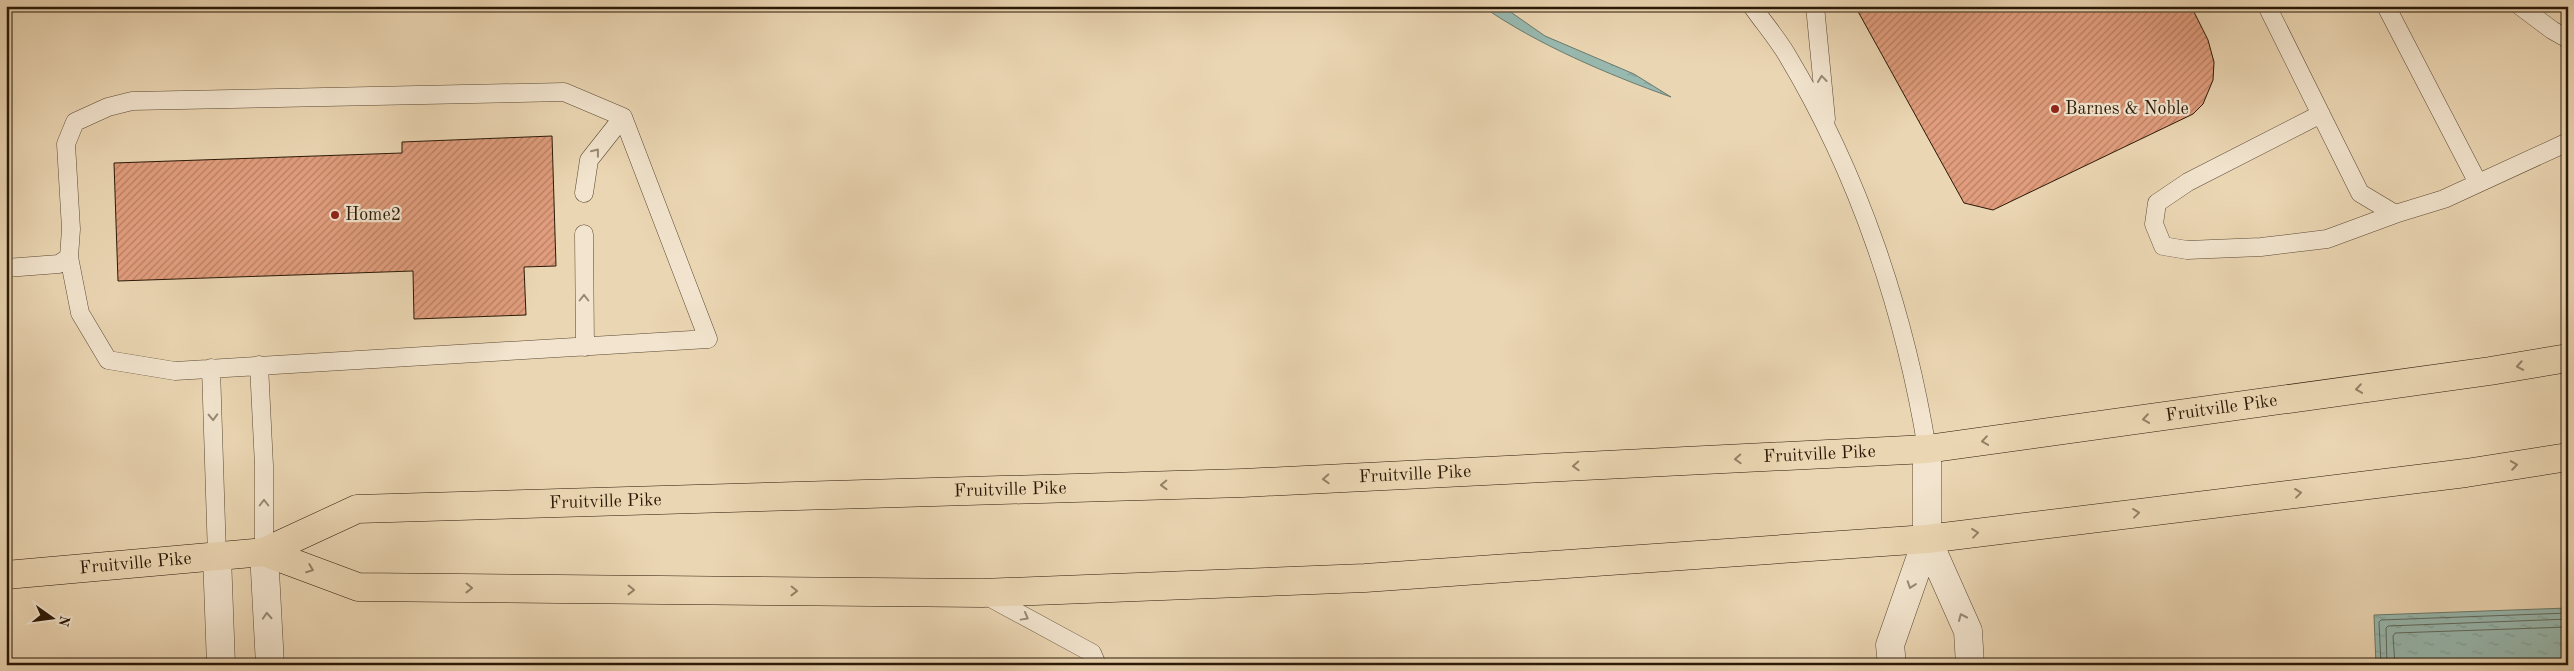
<svg xmlns="http://www.w3.org/2000/svg" width="2574" height="671" viewBox="0 0 2574 671" font-family="'Old Standard TT',serif">
<style>
.water{fill:url(#water-ripples);stroke:#6c796c}
.lines{fill:none;stroke-linecap:round;stroke-linejoin:round}
.shore{stroke:#61695c;stroke-width:1}
.building{fill:url(#building-hatch);stroke:#2a1907}
.lane-casing{stroke:#5a4832;stroke-width:19}
.street-casing{stroke:#5a4832;stroke-width:29}
.primary-casing{stroke:#2a1907;stroke-width:29}
.lane{stroke:#f2e4ce;stroke-width:18}
.street{stroke:#f2e4ce;stroke-width:28}
.primary{stroke:#ebd6b3;stroke-width:28}
.oneway{stroke:#988974}
.oneway2{stroke:#948166}
.poi-dot{fill:#8f2418;stroke:#f2e4ce;stroke-width:2}
.labels{text-anchor:middle;dominant-baseline:central;stroke-width:4.5;stroke-linejoin:round;paint-order:stroke}
.poi-label{font-size:18px;fill:#2a1907;stroke:#f2e4ce;text-anchor:start}
.street-label{font-size:18px;fill:#2a1907;stroke:#f2e4ce}
</style>
<defs>
<pattern id="water-ripples" width="26" height="14" patternUnits="userSpaceOnUse" patternTransform="scale(1.25)"><rect width="26" height="14" fill="#98b9b0"/><path d="M2 4q2-2 4 0t4 0M15 11q2-2 4 0t4 0" fill="none" stroke="#839e96"/></pattern>
<pattern id="building-hatch" width="6" height="6" patternUnits="userSpaceOnUse" patternTransform="scale(1.25)"><rect width="6" height="6" fill="#e19d7d"/><path d="M-1 1l2-2M0 6l6-6M5 7l2-2" fill="none" stroke="#b77f64"/></pattern>
</defs>
<rect width="100%" height="100%" fill="#ebd6b3"/>
<filter id="stains"><feTurbulence type="fractalNoise" baseFrequency=".004" numOctaves="4"/><feColorMatrix values="0 0 0 0 .2 0 0 0 0 .09 0 0 0 0 .02 0 0 0 .5 -.17"/></filter>
<radialGradient id="worn" r=".72"><stop offset=".6" stop-color="#630" stop-opacity="0"/><stop offset="1" stop-color="#630" stop-opacity=".3"/></radialGradient>
<path class="water" d="M1482,6h20l43,30 89,38 37,23c-62,-22 -135,-53 -189,-91z
M2568,608v57h-192l-2,-50z"/>
<g class="lines">
<path class="shore" d="M2381,665l-2,-43 2,-2 187,-7
M2387,665l-1,-37 2,-2 180,-7
M2395,665l-2,-29 2,-3 173,-6"/>
</g>
<path class="building" d="M1855,6h336l17,34 6,22 -1,18 -10,24 -10,10 -200,96 -29,-7z
M552,136l4,130 -32,1 2,48 -112,4 -1,-48 -295,10 -4,-118 288,-10v-11z"/>
<g class="lines">
<g class="lane-casing">
<path id="lane" d="M1752,6c11,16 25,32 35,49 72,120 118,258 140,394
M1815,6l11,113
M2267,6l93,187 35,21 49,-15 124,-57
M2386,6l92,177
M2520,6l32,24 16,9
M2321,114l-133,68 -31,21 -3,21 9,22 24,4 74,-3 66,-8 68,-25
M584,193l5,-33 34,-43
M584,234l1,113
M6,268l53,-4 10,-7 2,-28 -5,-85 9,-22 33,-15 24,-6 432,-9 59,25 85,222 -533,32 -67,-11 -28,-47 -11,-56
M259,365l5,101v86
M211,368l6,188
M985,595l107,58 5,12"/>
</g>
<g class="street-casing">
<path id="street" d="M1927,539l41,92 2,34
M264,552l6,113
M217,556l4,109
M1892,665l-2,-20 37,-106v-90"/>
</g>
<g class="primary-casing">
<g id="primary">
<path d="M264,552l94,35 624,6 383,-15 562,-39 539,-66 102,-16"/>
<path id="s1" d="M6,575l258,-23 93,-43 886,-26 684,-34 563,-78 78,-13"/>
</g>
</g>
<use href="#lane" class="lane"/>
<use href="#street" class="street"/>
<use href="#primary" class="primary"/>
</g>
<defs><path id="oneway-chevron" d="M-2-3.5L2.5 0L-2 3.5" fill="none" stroke-width="1.6" stroke-linecap="round" stroke-linejoin="round" transform="scale(1.25)"/></defs>
<g class="oneway">
<use href="#oneway-chevron" transform="translate(1822 79) rotate(-96)"/>
<use href="#oneway-chevron" transform="translate(596 152) rotate(-52)"/>
<use href="#oneway-chevron" transform="translate(584 298) rotate(-90)"/>
<use href="#oneway-chevron" transform="translate(213 417) rotate(88)"/>
<use href="#oneway-chevron" transform="translate(264 503) rotate(-90)"/>
<use href="#oneway-chevron" transform="translate(1911 585) rotate(109)"/>
<use href="#oneway-chevron" transform="translate(267 616) rotate(-93)"/>
<use href="#oneway-chevron" transform="translate(1025 617) rotate(29)"/>
<use href="#oneway-chevron" transform="translate(1962 617) rotate(-114)"/>
</g>
<g class="oneway2">
<use href="#oneway-chevron" transform="translate(2520 366) rotate(170)"/>
<use href="#oneway-chevron" transform="translate(2359 389) rotate(172)"/>
<use href="#oneway-chevron" transform="translate(2146 419) rotate(172)"/>
<use href="#oneway-chevron" transform="translate(1985 441) rotate(172)"/>
<use href="#oneway-chevron" transform="translate(1738 459) rotate(177)"/>
<use href="#oneway-chevron" transform="translate(2514 465) rotate(-9)"/>
<use href="#oneway-chevron" transform="translate(1576 466) rotate(177)"/>
<use href="#oneway-chevron" transform="translate(1326 479) rotate(177)"/>
<use href="#oneway-chevron" transform="translate(1164 485) rotate(178)"/>
<use href="#oneway-chevron" transform="translate(2298 493) rotate(-7)"/>
<use href="#oneway-chevron" transform="translate(2136 513) rotate(-7)"/>
<use href="#oneway-chevron" transform="translate(1975 533) rotate(-7)"/>
<use href="#oneway-chevron" transform="translate(310 569) rotate(21)"/>
<use href="#oneway-chevron" transform="translate(469 588) rotate(1)"/>
<use href="#oneway-chevron" transform="translate(631 590) rotate(1)"/>
<use href="#oneway-chevron" transform="translate(794 591) rotate(1)"/>
</g>
<g class="poi-dot">
<circle cx="2055" cy="109" r="5"/>
<circle cx="335" cy="215" r="5"/>
</g>
<g class="labels">
<g class="poi-label">
<text x="2065" y="109">Barnes &amp; Noble</text>
<text x="345" y="215">Home2</text>
</g>
<g class="street-label">
<text stroke="none"><textPath href="#s1" startOffset="2230">Fruitville Pike</textPath></text>
<text stroke="none"><textPath href="#s1" startOffset="1825">Fruitville Pike</textPath></text>
<text stroke="none"><textPath href="#s1" startOffset="1420">Fruitville Pike</textPath></text>
<text stroke="none"><textPath href="#s1" startOffset="1015">Fruitville Pike</textPath></text>
<text stroke="none"><textPath href="#s1" startOffset="610">Fruitville Pike</textPath></text>
<text stroke="none"><textPath href="#s1" startOffset="130">Fruitville Pike</textPath></text>
</g>
</g>
<rect width="2574" height="671" fill="none" stroke="#ebd6b3" stroke-width="25"/>
<rect x="8" y="8" width="2559" height="656" fill="none" stroke="#2a1907" stroke-width="2.5"/>
<rect x="12" y="12" width="2549" height="646" fill="none" stroke="#2a1907"/>
<g transform="translate(52 618) rotate(104)" stroke="#f2e4ce" stroke-width="4" paint-order="stroke">
<path d="M0-4L9 19L0 12L-9 19Z" fill="#2a1907"/>
<text y="-8" font-size="14" font-weight="bold" text-anchor="middle" fill="#2a1907">N</text>
</g>
<rect width="100%" height="100%" filter="url(#stains)"/>
<rect width="100%" height="100%" fill="url(#worn)"/>
</svg>
